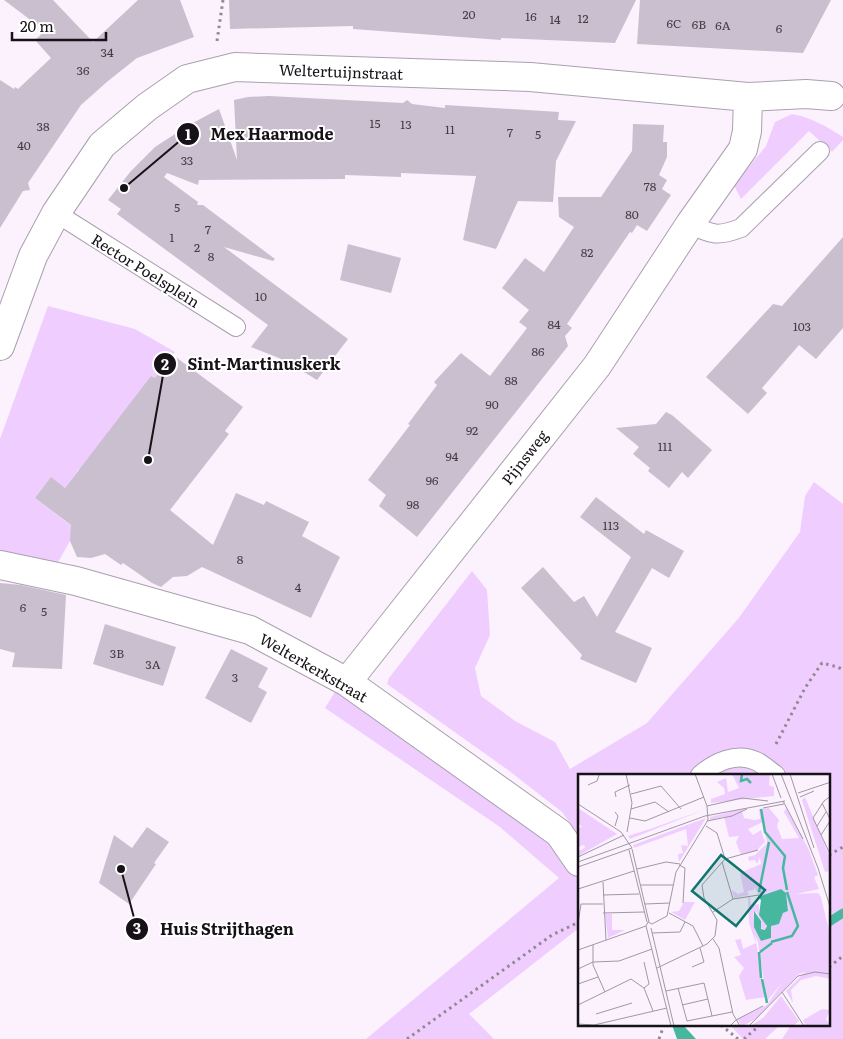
<svg xmlns="http://www.w3.org/2000/svg" width="843" height="1039" viewBox="0 0 843 1039" font-family="Literata,serif">
<style>
.green{fill:#f0cdff}
.water{fill:#47b79f}
.lines{fill:none;stroke-linecap:round;stroke-linejoin:round}
.stream{stroke:#47b79f;stroke-width:9}
.building{fill:#cabfce}
.lane-casing{stroke:#aaa0ae;stroke-width:20}
.street-casing{stroke:#aaa0ae;stroke-width:30}
.path{stroke:#908992;stroke-width:3;stroke-dasharray:2.5 4;stroke-linecap:butt}
.lane{stroke:#fff;stroke-width:18}
.street{stroke:#fff;stroke-width:28}
.labels{text-anchor:middle;dominant-baseline:central;stroke-width:4;stroke-linejoin:round;paint-order:stroke}
.number-label{font-size:12px;fill:#433d46}
.street-label{font-size:15px;fill:#161218;stroke:#fff}
.inset-river{fill:none;stroke:#47b79f;stroke-width:2.5}
.inset-road{fill:none;stroke:#9f98a2;stroke-width:1}
.view{fill:#0f766e;fill-opacity:0.15;stroke:#0f766e;stroke-width:2.5}
.inset-edge{fill:none;stroke:#161218;stroke-width:2.5}
.leader{fill:none;stroke:#161218;stroke-width:2}
.callout-dot{fill:#161218;stroke:#fff;stroke-width:2}
.mark-label{font-size:15px;text-anchor:middle;font-weight:bold;fill:#fff}
.callout-label{font-size:16px;text-anchor:middle;font-weight:bold;fill:#161218;stroke:#fff;stroke-width:4;stroke-linejoin:round;paint-order:stroke}
</style>
<rect width="100%" height="100%" fill="#fbf2fe"/>
<path class="green" d="M792,114c19,3 35,13 51,23v3l-11,12 -23,-21 -68,68 -7,-14 32,-39 9,-24z
M48,306l87,23 40,23 -10,14 -8,14 -6,-4 -66,97 -6,-4 -14,19 -14,-10 -16,20 38,29 -3,14 -14,25 -56,-13v-114z
M814,482l29,22v535h-61l9,-14h38v-250h-250v61l-17,-24 -54,-42 -121,-86 2,-6 83,-107 15,19 3,45 -15,33 6,28 34,25 40,21 15,27 77,-46 91,-104 62,-87 5,-36z
M336,690l224,157 19,28v53l-110,86 25,25h-128l193,-161 -59,-51 -175,-119z
M730,1025h50l-15,14h-22z"/>
<path class="water" d="M672,1025h11l13,14h-19z"/>
<g class="lines">
<path class="stream" d="M829,922l14,-9"/>
</g>
<path class="building" d="M4,0h49l40,42 45,-42h42l14,37 -57,21 -29,23 -27,24 -53,78 2,7 -7,1 -23,37v-148l14,9 1,-2 3,2 33,-31 -16,-18 10,-9z
M229,0h407l-21,43 -114,-5v2l-148,-11v-3l-123,3z
M640,0h191l-28,53 -166,-9z
M269,96l134,7 4,-3 5,4 33,4v-3l114,7 -1,8 18,1 -20,40 -3,41 -35,-1 -22,48 -33,-9 13,-64 -75,-3v4l-56,-2v4l-146,1 -1,5 -31,-12 -3,4 34,25 -1,3h6l72,54 -2,2 -49,-14 124,92 -31,41 -23,-14 1,-2 -5,-3 -2,2 -9,-5 -28,-11 17,-22 -151,-111 4,-5 -13,-9 23,-29 24,-24 34,-22 30,-16 18,51 -3,-60 14,-3z
M633,124l31,1 -1,17h4v15l-8,18 8,5 -5,9 9,6 -24,36 -10,-6 -5,8 -2,-1 -63,92 5,4 -7,8 3,10 -151,191 -38,-31 7,-11 -18,-15 42,-55 -2,-1 29,-39 -3,-3 27,-29 29,23 37,-48 -8,-6 10,-12 -27,-22 23,-30 19,14 30,-45 -15,-10 -1,-20h43l31,-46z
M843,237v91l-27,31 -17,-14 -37,43 5,5 -19,21 -42,-37 67,-73 9,2z
M348,244l53,14 -10,35 -51,-13z
M173,355l70,52 -18,24 4,3 -59,76 43,35 23,-52 28,12 2,-4 43,21 -7,14 38,21 -29,61 -109,-51 -15,9 -14,1 -12,10 -9,-4 -29,-20 -2,2 -16,-11 -14,4 -14,-1 -7,-16 1,-16 -36,-27 16,-21 14,11 86,-112 4,2z
M666,412l6,3 40,35 -24,28 -6,-6 -13,16 -21,-17 2,-3 -17,-14 6,-7 -23,-19 40,-4z
M596,497l48,37 2,-4 38,21 -15,27 -17,-10 -37,64 37,16 -16,35 -56,-24 2,-4 -61,-67 22,-21 31,35 10,-6 13,21 34,-60 -51,-40z
M0,583l21,2 45,10 -4,74 -50,-2 3,-14 -15,-4z
M105,624l71,23 -13,39 -70,-22z
M231,649l37,19 -10,19 9,5 -16,31 -46,-25z
M147,827l22,15 -15,21 2,1 -27,40 -30,-21 15,-48 18,13z"/>
<g class="lines">
<g class="lane-casing">
<path id="lane" d="M56,213l180,114
M690,224c23,11 27,13 51,4l79,-77
M700,775c15,-13 36,-23 56,-14 7,3 14,10 20,14"/>
</g>
<g class="street-casing">
<path id="street" d="M0,346l33,-90 23,-43 46,-68 45,-38 40,-28 48,-12 295,10 218,20 58,-3 25,2
M0,565l76,16 174,49 97,52 212,151 20,29
M347,682l250,-316 93,-142 53,-75 4,-18 1,-34"/>
</g>
<path class="path" d="M217,41l6,-41
M776,744l29,-56 17,-25 16,4 5,3
M829,855l14,-8
M829,967l14,-11
M721,1025l17,14
M407,1039l145,-104 27,-13
M659,1039l5,-14
M744,1039l16,-14"/>
<use href="#lane" class="lane"/>
<use href="#street" class="street"/>
</g>
<g class="labels">
<g class="number-label">
<text x="469" y="14">20</text>
<text x="531" y="16">16</text>
<text x="583" y="18">12</text>
<text x="555" y="19">14</text>
<text x="674" y="23">6C</text>
<text x="699" y="24">6B</text>
<text x="723" y="25">6A</text>
<text x="779" y="28">6</text>
<text x="107" y="52">34</text>
<text x="83" y="70">36</text>
<text x="375" y="123">15</text>
<text x="406" y="124">13</text>
<text x="43" y="126">38</text>
<text x="450" y="129">11</text>
<text x="510" y="132">7</text>
<text x="538" y="134">5</text>
<text x="24" y="145">40</text>
<text x="187" y="160">33</text>
<text x="650" y="186">78</text>
<text x="177" y="207">5</text>
<text x="632" y="214">80</text>
<text x="208" y="229">7</text>
<text x="172" y="237">1</text>
<text x="197" y="247">2</text>
<text x="587" y="252">82</text>
<text x="211" y="256">8</text>
<text x="261" y="296">10</text>
<text x="554" y="324">84</text>
<text x="802" y="326">103</text>
<text x="538" y="351">86</text>
<text x="511" y="380">88</text>
<text x="492" y="404">90</text>
<text x="472" y="430">92</text>
<text x="665" y="446">111</text>
<text x="452" y="456">94</text>
<text x="432" y="480">96</text>
<text x="413" y="504">98</text>
<text x="611" y="525">113</text>
<text x="240" y="559">8</text>
<text x="298" y="587">4</text>
<text x="23" y="607">6</text>
<text x="44" y="611">5</text>
<text x="117" y="653">3B</text>
<text x="153" y="664">3A</text>
<text x="235" y="677">3</text>
</g>
<g class="street-label">
<text transform="translate(341 71) rotate(2)">Weltertuijnstraat</text>
<text transform="translate(146 270) rotate(32)">Rector Poelsplein</text>
<text transform="translate(524 457) rotate(-52)">Pijnsweg</text>
<text transform="translate(314 667) rotate(30)">Welterkerkstraat</text>
</g>
</g>
<g transform="translate(578 774)">
<rect width="252" height="252" fill="#fbf2fe"/>
<path d="M154,0h38l-1,11 5,2v9l-63,7v-4l14,-5 -1,-6 -7,-6 9,-4 2,14 11,-4zM227,23l24,58 1,16 -5,1 -23,-72zM0,34l39,26 -39,22v-5l7,-3 -1,-3 -6,2v-19l4,-1 -4,-4zM168,34l-4,3 2,7 10,2 6,-1 -1,-10 10,-1 10,12 -2,6 5,13 17,-1 -15,-26 2,-4 22,40 10,27 -4,2 5,12 -23,5 22,-1 3,4 10,42 -1,40 -14,-3 -15,4 -10,10 2,13 -7,-12 19,-19 -6,2 -43,45 -14,7 -5,-7 30,-14 15,-22 -15,18 -9,-59 -3,-7 10,62 -19,3 -7,-24 5,-8 -10,-11 7,-2 -6,-15 6,-1 2,10 13,-6 -7,-20 -1,-26 -15,3 17,-4 1,9 8,-1v11l7,9v6l-6,-2 1,-7 -5,-9 -3,1 8,28 10,-3 -1,-12 9,-2 4,-11 5,-2 -2,-18 -5,-4 -17,6h-5l-5,-8v3l-7,1 2,4 -15,3 -2,-8 6,4 6,-2 -4,-19 21,-9 -1,-7 -3,7 -2,-4 -6,1 -1,-4 7,-2 12,-12 -4,-21 -15,7 5,6 8,-5 4,12 -9,9 -15,4 -5,-13 3,-6 -10,1 -5,-20 -14,3v-3zM128,35l-76,30 -2,-3 22,-7zM128,44l-27,44 -1,-8 5,-1 -2,-8 7,1 -2,-17 -52,19 -1,-3zM106,128h11l-10,18 -14,-8 8,-1zM27,140h7v16h13l-17,8zM203,222l18,25 -6,5h-42l13,-9zM244,235l8,1 -4,9 4,7h-24l-3,-6z" fill="#f0cdff"/>
<path d="M203,115l5,4 2,18 -5,2 -4,11 -8,2v12l-10,3 -7,-14v-16l7,10v8l4,1 2,-4 -8,-11 2,-15 -3,-3z" fill="#47b79f"/>
<path class="inset-river" d="M164,0l-1,7 6,-2 4,4M183,35l4,23 20,24 -2,12 4,22M181,118l10,-50M193,168l21,-6 6,-10 -11,-34M181,178l2,26M182,178l12,-9M184,205l5,24"/>
<path class="inset-road" d="M18,0h16M48,0l6,29 -5,29M194,0l9,24M203,0l37,94 13,42M212,0l24,74M10,11l9,-4 2,-6M220,19l33,-11M53,20l30,-8 20,23M253,22l-7,5 -11,17 18,38M38,23l-1,-5 15,-7M222,23l14,-6M205,27l20,38M244,29l9,18M0,30l43,28 11,16 -54,19M129,32l35,-8 26,3M185,34l21,-4M53,35l24,-7 14,10M52,44l15,3 59,-24M129,47l25,-5 15,-7M37,52l3,-10 -3,-4M128,52l11,7 8,26M239,52l9,-14M243,61l9,-14M54,75l17,73M51,76l18,72M0,83l46,-22M147,85l33,-9M0,88l127,-46 80,-15M144,88l11,37M101,91l6,3 -2,35M59,95l29,-7 14,2M25,108l3,58M63,111h32M0,115l56,-18M25,121l36,-1M67,130l25,-1M135,138l20,-13 26,-4M25,139l41,-1M91,139l24,13 10,20M0,150l3,-20h22M74,150l15,-8 9,-44 32,-52 -1,-14 -12,-32M74,150l-4,-2 -2,4 25,100M73,154l23,98M74,159l28,-1 5,-10M135,165l6,9 14,66 7,12M15,171v20l12,27M0,176l68,-24M66,188l5,22 -5,4M114,193l12,-5 -4,-14M79,194l50,-24 8,-8 2,-16 -13,-22 -2,-13 23,-26M0,195l15,-7 26,-1 33,-12M0,210l20,-7M100,214l9,33 45,-9M88,217l38,-8 8,33M204,218l22,34M0,231l53,-26 13,9 9,23M104,231l26,-6M18,240l36,-11M0,250l16,1 73,-17M152,252l6,-6 27,-14M171,252l49,-50 17,-4 16,2"/>
<path class="view" d="M143,81l44,35 -29,36 -44,-35z"/>
<rect width="252" height="252" class="inset-edge"/>
</g>
<path class="leader" d="M124 188L188 134M148 460L165 364M121 869L137 929"/>
<g class="callout-dot">
<circle cx="124" cy="188" r="5"/>
<circle cx="148" cy="460" r="5"/>
<circle cx="121" cy="869" r="5"/>
<circle cx="188" cy="134" r="12"/>
<circle cx="165" cy="364" r="12"/>
<circle cx="137" cy="929" r="12"/>
</g>
<g class="mark-label">
<text x="188" y="140">1</text>
<text x="165" y="370">2</text>
<text x="137" y="934">3</text>
</g>
<g class="callout-label">
<text x="272" y="140">Mex Haarmode</text>
<text x="264" y="370">Sint-Martinuskerk</text>
<text x="227" y="935">Huis Strijthagen</text>
</g>
<path d="M12 32v8h94v-8" fill="none" stroke="#161218" stroke-width="2.5"/>
<text x="20" y="32" font-size="15" fill="#161218" stroke="#ffffff" stroke-width="4" paint-order="stroke">20 m</text>
</svg>
